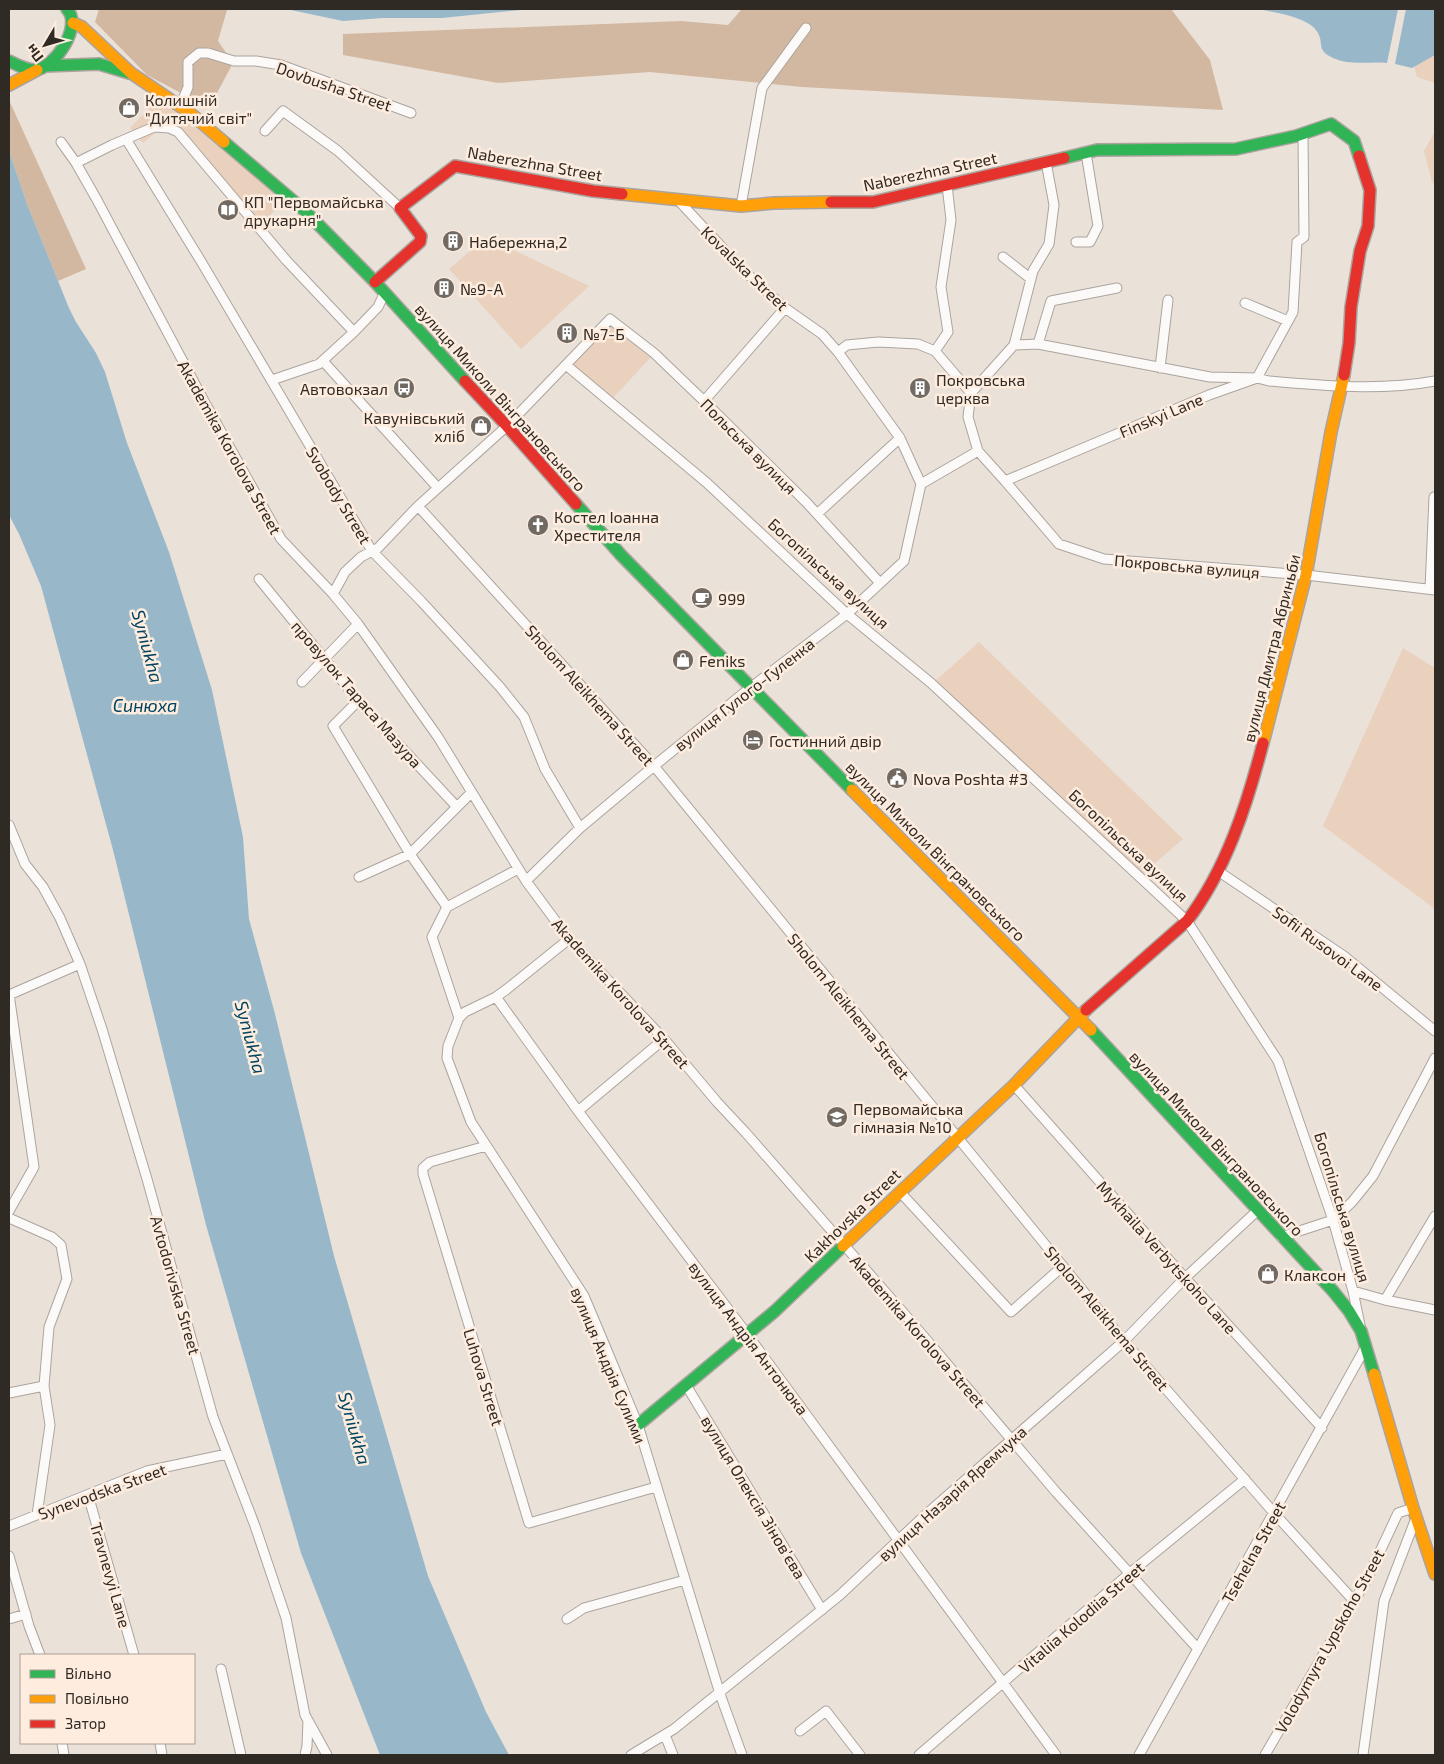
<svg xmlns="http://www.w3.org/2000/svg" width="1444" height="1764" viewBox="0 0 1444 1764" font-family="'Exo 2',sans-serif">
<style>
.green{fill:#e9d1bd}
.forest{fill:#d2b8a1}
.water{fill:#98b8ca}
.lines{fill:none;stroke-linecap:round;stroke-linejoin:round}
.street-casing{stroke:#aba49e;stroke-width:11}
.fast-casing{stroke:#aba49e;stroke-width:14}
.slow-casing{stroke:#aba49e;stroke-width:14}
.jam-casing{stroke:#aba49e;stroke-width:14}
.street{stroke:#fcfaf9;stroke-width:9}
.fast{stroke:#30b455;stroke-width:11}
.slow{stroke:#ff9f0a;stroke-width:11}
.jam{stroke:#e5322d;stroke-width:11}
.labels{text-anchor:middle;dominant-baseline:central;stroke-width:5;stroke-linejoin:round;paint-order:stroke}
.street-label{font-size:16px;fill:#302a24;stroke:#feeddf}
.poi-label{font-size:16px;fill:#302a24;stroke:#feeddf;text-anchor:start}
.water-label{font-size:18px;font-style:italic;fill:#004461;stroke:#feeddf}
</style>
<rect width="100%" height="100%" fill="#eae1d9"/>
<path class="green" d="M1435,55v28l-18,-6 -3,-10 7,-5z
M159,98l126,102 -26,27 -89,-106 -27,22 -13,-15z
M1435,131v55l-3,-4 -8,-31z
M486,237l103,49 -68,63 -72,-80z
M610,322l43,33 -41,44 -41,-34z
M979,642l204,197 -42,36 -208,-192z
M1403,648l32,20v241l-112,-83z"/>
<path class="forest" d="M99,9h123l5,1 -9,31 15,22 -24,45 -62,-33 -52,-53z
M742,9h429l39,51 13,50 -421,-23 -152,-15 -152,11 -155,-28v-21l338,-13 47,4z
M9,100l77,169 -28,12 -31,-77 -18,-53z"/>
<path class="water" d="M286,9h245l-89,9h-59l-40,3z
M1258,9h140l-11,54c-18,-2 -36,3 -54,-5 -17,-8 -9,-14 -15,-25 -8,-16 -45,-21 -60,-24z
M1406,9h29v46l-23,13 -17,-4z
M9,151l18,53 42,104 7,14 20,31 9,19 22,71 42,109 43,138 31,147 6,82 26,95 59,242 94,320 58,136 23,43h-129l-79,-202 -95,-328 -93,-375 -72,-264 -22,-52 -10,-19z"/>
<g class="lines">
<g class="street-casing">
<path id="street" d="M180,107l8,-20v-25l11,-9h9l26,8h22l25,4 130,48
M265,131l18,-20 55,40 62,57
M126,139l76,124 170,288 49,50 79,86 24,30 21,52 35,59
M61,142l15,21 21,37 107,201 77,138 52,55 25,30 80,113 88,144 43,58 95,100 53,63 29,31 162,185 148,174 142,157
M76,163l36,-18 42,-18 15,1 9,4 108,128 68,72 -35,32 -47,16
M678,200l66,71 41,37 37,26 16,18 62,86 21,46
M741,206l21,-118 44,-60
M1076,242h14l8,-16 -12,-73
M1003,257l28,22
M1245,303l43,18
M354,332l24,-25 7,-15
M1038,344l13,-43 66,-13
M1014,345l24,-1 172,33 47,1 12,3c55,5 111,10 166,0
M935,351l13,-19 -7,-45 10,-67 -4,-35
M838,352l9,-7 31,-3 40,2 17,7 36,42
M323,361l115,127
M566,365l141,118 140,131 84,69 256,238 91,140 55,159 20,71 7,34
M1160,368l8,-68
M971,393l43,-48 19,-74 16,-27 5,-39 -8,-43
M971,393l-3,24 10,34
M704,401l81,-93
M1005,481l204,-86 48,-17 36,-66 4,-70 7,-5 -1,-103
M921,484l57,-33 27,30 54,63 45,15 202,16 129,15
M418,506l236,260 470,575 150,172 80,88
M817,514l83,-76
M259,579l103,126 95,102
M1430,589l4,-92
M333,594l12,-22 16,-15 17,-9 40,-42 89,-80 103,-107 44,34 50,48 103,102 73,80
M302,682l56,-58
M358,701l-25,25 77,128 37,53
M9,825l16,39 18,23 17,31 20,46 22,65 45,150 66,238 42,109 31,92 19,97 22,40
M1218,871l126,85 91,75
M359,877l51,-23 61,-61
M526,881l54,-53 74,-62 96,-78 97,-74 57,-53 17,-77
M569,939l-62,50 -11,8 -31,15 -6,6 -11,28 -1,12 24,64 113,174 24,57 30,72 82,269 22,61
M9,995l71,-31
M496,997l82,114 169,223 309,421
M459,1018l-27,-81 15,-30 71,-38
M1014,1085l171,193 137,150
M578,1111l86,-72
M486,1146l-56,16 -7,6v6l106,349 127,-36
M900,1192l111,120 52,-46
M9,1211l25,-44 -25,-173
M9,1218l43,19 9,8 6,34 -18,48 -5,59 6,39 -13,90
M1281,1237l52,-17 19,-18 21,-26 62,-118
M1353,1291l32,9 50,10
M1385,1300l50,-84
M686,1385l136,225
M9,1393l35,-7
M88,1495l46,160
M9,1526l138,-55 80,-17
M9,1556l20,70 11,29
M9,1619l17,-5
M567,1619l17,-11 101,-28
M221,1669l20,86
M800,1731l26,-20 34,44
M665,1735l8,20
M62,1743l2,12
M160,1743l2,12
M305,1755l2,-9 1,-25
M631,1755l43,-26 166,-134 82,-77 202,-177 61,-63 72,-67
M919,1755l211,-182 115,-94
M1139,1755l226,-407
M1265,1755l102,-176 31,-66 15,-5
M1363,1755l21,-154 32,-83"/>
</g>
<g class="fast-casing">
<path id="fast" d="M9,61c8,4 17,9 26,9 20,-2 48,-44 32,-61
M45,66l54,-2 30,9
M224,142l81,69 70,71 90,99
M1064,158l33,-8 139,-1 60,-13 35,-12 23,17 5,15
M576,504l45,51 231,235
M1091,1030l242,261 16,20 12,20 13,43
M638,1425l137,-114 68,-65"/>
</g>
<g class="slow-casing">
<path id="slow" d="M73,23l9,4 49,46 59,40 34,29
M9,85l28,-15
M622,194l119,12 33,-3 57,-1
M1263,743l43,-168 25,-143 13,-57
M852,790l239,240
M843,1246l171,-161 72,-75
M1374,1374l39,134 22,66"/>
</g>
<g class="jam-casing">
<path id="jam" d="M831,202h42l191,-44
M375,282l45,-40 1,-6 -21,-28 55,-42 138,25 29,3
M1344,375l5,-32 2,-36 9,-56 8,-25 2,-36 -11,-34
M465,381l42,45 69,78
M1086,1010l101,-89c39,-51 60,-116 76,-178"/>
</g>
<use href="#street" class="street"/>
<use href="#fast" class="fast"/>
<use href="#slow" class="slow"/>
<use href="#jam" class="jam"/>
</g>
<defs>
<g id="shop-disc" transform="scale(1.125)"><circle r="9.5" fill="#716a63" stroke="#feeddf"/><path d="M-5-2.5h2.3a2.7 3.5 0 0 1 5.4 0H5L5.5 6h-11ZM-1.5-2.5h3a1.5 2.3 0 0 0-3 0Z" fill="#fff"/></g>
<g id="library-disc" transform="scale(1.125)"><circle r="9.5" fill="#716a63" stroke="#feeddf"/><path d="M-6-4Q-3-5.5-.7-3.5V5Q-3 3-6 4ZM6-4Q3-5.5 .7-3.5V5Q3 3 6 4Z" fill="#fff"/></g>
<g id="building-disc" transform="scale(1.125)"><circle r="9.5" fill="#716a63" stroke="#feeddf"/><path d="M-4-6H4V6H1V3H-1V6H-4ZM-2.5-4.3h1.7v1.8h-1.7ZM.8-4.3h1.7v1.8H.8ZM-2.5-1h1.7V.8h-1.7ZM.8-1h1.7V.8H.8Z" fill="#fff"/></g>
<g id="bus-disc" transform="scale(1.125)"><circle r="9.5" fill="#716a63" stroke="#feeddf"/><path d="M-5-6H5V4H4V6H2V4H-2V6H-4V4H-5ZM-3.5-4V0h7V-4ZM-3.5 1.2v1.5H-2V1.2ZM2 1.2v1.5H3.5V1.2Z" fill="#fff"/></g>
<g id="church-disc" transform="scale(1.125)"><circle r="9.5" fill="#716a63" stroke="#feeddf"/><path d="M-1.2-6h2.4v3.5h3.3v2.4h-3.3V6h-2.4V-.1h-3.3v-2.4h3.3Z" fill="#fff"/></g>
<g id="cafe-disc" transform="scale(1.125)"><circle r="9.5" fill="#716a63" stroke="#feeddf"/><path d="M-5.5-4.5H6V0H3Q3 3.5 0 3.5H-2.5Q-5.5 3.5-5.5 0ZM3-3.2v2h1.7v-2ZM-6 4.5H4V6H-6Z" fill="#fff"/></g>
<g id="hotel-disc" transform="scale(1.125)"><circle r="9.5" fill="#716a63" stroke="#feeddf"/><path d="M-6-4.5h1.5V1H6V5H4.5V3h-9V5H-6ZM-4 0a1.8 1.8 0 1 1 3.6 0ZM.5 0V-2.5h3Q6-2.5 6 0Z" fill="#fff"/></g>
<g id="civic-disc" transform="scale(1.125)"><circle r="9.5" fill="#716a63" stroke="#feeddf"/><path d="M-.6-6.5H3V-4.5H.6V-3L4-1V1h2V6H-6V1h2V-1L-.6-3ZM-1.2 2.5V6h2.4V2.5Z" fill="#fff"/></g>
<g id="school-disc" transform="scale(1.125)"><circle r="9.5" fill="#716a63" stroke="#feeddf"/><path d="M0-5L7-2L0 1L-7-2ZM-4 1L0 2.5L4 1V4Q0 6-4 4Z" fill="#fff"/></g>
</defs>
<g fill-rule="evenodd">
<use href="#shop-disc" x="129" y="108"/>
<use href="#library-disc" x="228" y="210"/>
<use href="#building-disc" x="453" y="241"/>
<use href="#building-disc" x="444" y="288"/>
<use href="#building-disc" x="567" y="333"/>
<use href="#bus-disc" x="404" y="388"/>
<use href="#building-disc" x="920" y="388"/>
<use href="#shop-disc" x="481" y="426"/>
<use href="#church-disc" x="538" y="525"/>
<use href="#cafe-disc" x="702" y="598"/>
<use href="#shop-disc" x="683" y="660"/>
<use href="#hotel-disc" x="753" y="740"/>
<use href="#civic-disc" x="897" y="778"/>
<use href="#school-disc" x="837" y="1117"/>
<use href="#shop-disc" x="1268" y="1274"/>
</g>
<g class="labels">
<g class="street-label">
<text transform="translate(334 86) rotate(19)">Dovbusha Street</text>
<text transform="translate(535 163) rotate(10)">Naberezhna Street</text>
<text transform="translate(930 171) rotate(-12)">Naberezhna Street</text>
<text transform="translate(745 268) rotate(44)">Kovalska Street</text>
<text transform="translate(501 397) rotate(48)">вулиця Миколи Вінграновського</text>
<text transform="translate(1161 415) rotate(-23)">Finskyi Lane</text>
<text transform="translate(749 446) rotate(45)">Польська вулиця</text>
<text transform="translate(230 447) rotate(61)">Akademika Korolova Street</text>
<text transform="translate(339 495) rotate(59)">Svobody Street</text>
<text transform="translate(1187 566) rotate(5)">Покровська вулиця</text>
<text transform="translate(829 573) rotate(42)">Богопільська вулиця</text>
<text transform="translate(1271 648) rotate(-76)">вулиця Дмитра Абриньби</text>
<text transform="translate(357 694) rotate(49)">провулок Тараса Мазура</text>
<text transform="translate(744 694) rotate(-38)">вулиця Гулого-Гуленка</text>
<text transform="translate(590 695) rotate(48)">Sholom Aleikhema Street</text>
<text transform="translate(1129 845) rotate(43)">Богопільська вулиця</text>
<text transform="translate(936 851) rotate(45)">вулиця Миколи Вінграновського</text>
<text transform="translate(1328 948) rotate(36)">Sofii Rusovoi Lane</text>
<text transform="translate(621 993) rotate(48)">Akademika Korolova Street</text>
<text transform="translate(849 1006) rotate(51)">Sholom Aleikhema Street</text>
<text transform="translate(1217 1143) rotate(47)">вулиця Миколи Вінграновського</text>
<text transform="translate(1343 1207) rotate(73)">Богопільська вулиця</text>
<text transform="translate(852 1215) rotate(-44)">Kakhovska Street</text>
<text transform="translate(1167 1257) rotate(48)">Mykhaila Verbytskoho Lane</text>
<text transform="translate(176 1285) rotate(74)">Avtodorivska Street</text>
<text transform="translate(1107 1318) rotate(50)">Sholom Aleikhema Street</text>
<text transform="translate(918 1331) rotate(49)">Akademika Korolova Street</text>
<text transform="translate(749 1338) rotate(53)">вулиця Андрія Антонюка</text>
<text transform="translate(609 1365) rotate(67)">вулиця Андрія Сулими</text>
<text transform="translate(484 1377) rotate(73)">Luhova Street</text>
<text transform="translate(102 1491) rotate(-20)">Synevodska Street</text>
<text transform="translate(952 1493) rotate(-42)">вулиця Назарія Яремчука</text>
<text transform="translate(754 1497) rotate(59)">вулиця Олексія Зіновʼєва</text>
<text transform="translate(1253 1552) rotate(-61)">Tsehelna Street</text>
<text transform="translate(111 1575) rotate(74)">Travnevyi Lane</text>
<text transform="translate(1081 1617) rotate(-41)">Vitaliia Kolodiia Street</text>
<text transform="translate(1329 1641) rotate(-61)">Volodymyra Lypskoho Street</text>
</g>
<g class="poi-label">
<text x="145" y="99">Колишній<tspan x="145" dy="18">"Дитячий світ"</tspan></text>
<text x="244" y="201">КП "Первомайська<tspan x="244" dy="18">друкарня"</tspan></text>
<text x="469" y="241">Набережна,2</text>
<text x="460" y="288">№9-А</text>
<text x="583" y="333">№7-Б</text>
<text x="936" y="379">Покровська<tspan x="936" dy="18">церква</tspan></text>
<text x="388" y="388" text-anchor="end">Автовокзал</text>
<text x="465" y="417" text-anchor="end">Кавунівський<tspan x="465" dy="18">хліб</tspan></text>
<text x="554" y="516">Костел Іоанна<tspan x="554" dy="18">Хрестителя</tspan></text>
<text x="718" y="598">999</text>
<text x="699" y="660">Feniks</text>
<text x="769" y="740">Гостинний двір</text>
<text x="913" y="778">Nova Poshta #3</text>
<text x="853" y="1108">Первомайська<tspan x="853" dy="18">гімназія №10</tspan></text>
<text x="1284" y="1274">Клаксон</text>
</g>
<g class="water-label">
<text transform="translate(148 646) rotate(75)">Syniukha</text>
<text x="145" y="705">Синюха</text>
<text transform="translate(251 1037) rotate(75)">Syniukha</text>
<text transform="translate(355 1428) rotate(74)">Syniukha</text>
</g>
</g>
<rect width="1444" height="1764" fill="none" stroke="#302a24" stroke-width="20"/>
<rect x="20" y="1654" width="175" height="90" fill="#feeddf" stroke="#ac9f94"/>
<rect x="30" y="1670" width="25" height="8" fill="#30b455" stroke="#ac9f94"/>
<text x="65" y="1679" font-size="15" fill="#302a24">Вільно</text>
<rect x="30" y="1695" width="25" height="8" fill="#ff9f0a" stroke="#ac9f94"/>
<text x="65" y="1704" font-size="15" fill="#302a24">Повільно</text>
<rect x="30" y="1720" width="25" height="8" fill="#e5322d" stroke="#ac9f94"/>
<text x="65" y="1729" font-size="15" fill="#302a24">Затор</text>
<g transform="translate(45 45) rotate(232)" stroke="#feeddf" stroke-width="4" paint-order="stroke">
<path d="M0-4L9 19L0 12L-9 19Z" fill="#302a24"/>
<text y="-8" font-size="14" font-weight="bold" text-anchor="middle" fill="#302a24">Пн</text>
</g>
</svg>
